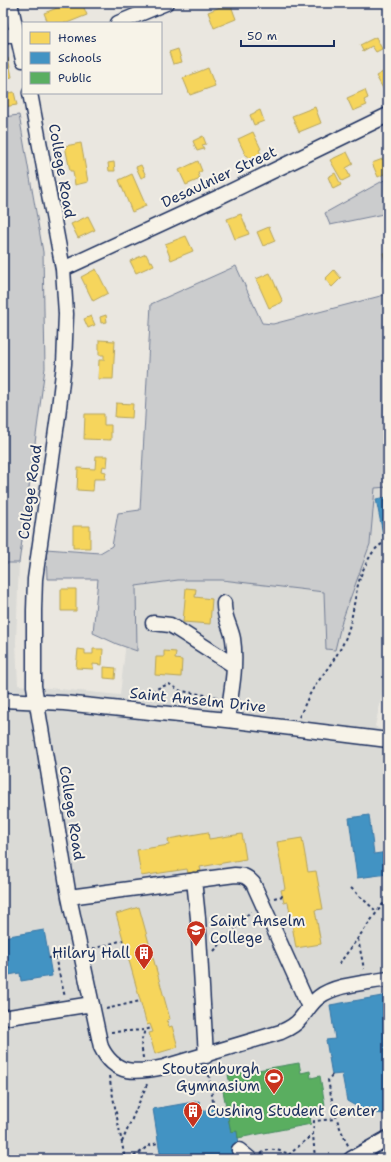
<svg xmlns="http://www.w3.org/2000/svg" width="391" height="1162" viewBox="0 0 391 1162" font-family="'Shantell Sans',sans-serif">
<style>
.built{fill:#dadad6}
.green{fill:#cbcccd;stroke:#737e96}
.homes{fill:#f6d55c;stroke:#b4a35d}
.schools{fill:#4393c3;stroke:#3775a5}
.public{fill:#5aae61;stroke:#478860}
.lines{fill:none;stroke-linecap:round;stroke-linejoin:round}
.minor-casing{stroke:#1b2f5e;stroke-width:17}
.path{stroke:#1b2f5e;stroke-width:2;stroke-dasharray:3 3;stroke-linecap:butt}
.minor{stroke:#f7f3e8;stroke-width:14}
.labels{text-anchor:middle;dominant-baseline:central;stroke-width:4;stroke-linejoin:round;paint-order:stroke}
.street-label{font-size:15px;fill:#1b2f5e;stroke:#f7f3e8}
.poi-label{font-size:15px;fill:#1b2f5e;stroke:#f7f3e8;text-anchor:start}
</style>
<rect width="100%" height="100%" fill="#eae7e0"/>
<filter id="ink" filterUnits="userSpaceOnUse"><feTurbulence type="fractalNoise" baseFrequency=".025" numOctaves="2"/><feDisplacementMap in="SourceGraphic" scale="8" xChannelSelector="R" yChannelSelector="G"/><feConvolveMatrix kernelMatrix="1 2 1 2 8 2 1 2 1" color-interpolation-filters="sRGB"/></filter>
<g filter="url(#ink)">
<path class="built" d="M3,345l28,2 -12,216 -3,79 2,43 102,10 20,-179 248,-44v198l-13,56 13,9v424h-385z"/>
<path class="green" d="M19,115l24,137 2,116 -26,195h-16v-446z
M388,178v35l-58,12 -5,-12z
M236,266l26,57 11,1 115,-30v193l-13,1 -5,56 -28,77 -7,29 -9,-1 -2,-57 -102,-12h-44l-42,6 1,65 -20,-7 -24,-11 5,-54h-51l-1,-30 54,4 12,-7 6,-33 22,-3 11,-206z"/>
<path class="homes" d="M70,3h12l5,12 -20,8h-19l-4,-10z
M230,3l6,16 -22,9 -6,-16z
M376,37l6,12 -6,3 -4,-6 -9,5 -3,-6z
M178,49l4,13 -9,2 -4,-12z
M8,58l4,19 -9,2v-20z
M208,68l7,18 -25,9 -7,-17z
M388,69v21l-3,2 -9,-16z
M365,90l3,8 -4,2 3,5 -14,6 -6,-13z
M14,92l3,13 -14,2v-13z
M315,107l6,16 -22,9 -7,-16z
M260,110l4,11 -10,4 -4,-10z
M253,132l8,17 -2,1 2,4 -11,5 -3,-4 -1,1 -8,-17z
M203,136l3,8 -4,1 2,4 -7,2 -4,-10z
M81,143l7,39 -13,3 -2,-14h-3l-5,-25z
M347,152l6,12 -7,4 4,9 -8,4 -12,-21z
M388,157v15l-10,5 -6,-14z
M198,161l4,10 -4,2 2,6 -14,6 -7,-15z
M114,162l1,9h-6l-1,-8z
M141,165l5,11 -5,2 -5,-11z
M335,173l6,12 -8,4 -5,-12z
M132,174l14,32 -14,6 -13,-32z
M241,214l8,20 -14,5 -8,-20z
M88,216l7,14 -17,8 -7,-14z
M269,227l6,14 -12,5 -6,-14z
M186,236l7,15 -22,9 -6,-16z
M388,252v22l-5,-21z
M146,254l4,8 2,-1 2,4 -18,8 -6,-12z
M96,269l12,24 -15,8 -12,-24z
M334,270l7,8 -9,9 -7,-8z
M270,273l13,29 -14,6 -13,-29z
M106,315l1,7 -6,1 -1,-6z
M91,316l4,9 -7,3 -4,-9z
M99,340l16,1 -2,38h-15l1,-19h5v-5h-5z
M116,403l17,1 -1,14 -17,-1z
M85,414h19v11h7v15l-27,-1z
M96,456h12l-1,11 -4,-1 -1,5 4,1 -1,7h-11l-1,12 -16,-1 1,-22 17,1z
M73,526h17v22h-17z
M186,588l10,1 -1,8 17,2 -2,25 -27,-2z
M61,589h15v22h-15z
M78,649l7,1v4h8v-5h10l-1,16 -9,-1v5l-17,-1z
M164,651l12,1 -1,7 7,1 -1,17 -26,-2 1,-18h8z
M104,667l12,1 -1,11 -11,-1z
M208,832l1,7 33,-5 4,25 -46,8 1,4 -13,2 -1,-4 -46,7 -4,-26 32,-5 -1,-6z
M302,838l6,34 8,-1 7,38 -8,1 6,34 -25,4 -8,-46 -4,1 -3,-13 4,-1 -8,-47z
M139,907l31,112 -3,1 2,7 3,-1 6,21 -23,7 -6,-21 4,-1 -3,-8 -3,1 -31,-111z"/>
<path class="schools" d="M388,497v41l-4,1 -8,-40z
M369,815l5,39 14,-2v22l-31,4 -8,-60z
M44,930l8,46 -31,5 -1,-8 -17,3v-39z
M388,995v118l-4,1 -18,-2 -19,-11 -5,-27 -10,1 -6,-35 9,-1 -5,-34z
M199,1101l2,10 25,-5 5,26 6,-1 2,12 -5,2 2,14h-75l-8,-50z"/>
<path class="public" d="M299,1063l2,10 9,-2 1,7 9,-2 5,29 -7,2 1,7 -9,2 1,8 -73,14 -1,-7 -6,1 -9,-46 8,-2 -2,-9z"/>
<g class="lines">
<g class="minor-casing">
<path id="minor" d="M10,3l13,57
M118,23l48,-20
M3,37l14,-3
M30,93l33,176 3,45 -2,50 -6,52 -23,163 -1,31v76l35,211 32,150c14,29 36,26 63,20l117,-35c7,-3 15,-7 20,-14 6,-7 10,-15 18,-21 17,-13 48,-14 69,-18
M63,269l156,-72 169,-82
M224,603c-1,13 7,24 9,36 4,26 -2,55 -6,81
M153,623l17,2 7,4 56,36
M3,700l61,3 163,17 161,20
M194,880l4,38 8,138
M69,897l166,-22c8,0 12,1 18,8l56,124
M3,1018l89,-14
M239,1150l11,9
M351,1159l37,-21"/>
</g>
<path class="path" d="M142,698l14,-9 13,-5 12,7 36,6
M299,717c5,-9 8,-19 14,-28 11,-17 28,-36 34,-55 8,-22 7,-47 18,-68 5,-10 11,-22 23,-24
M351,888l26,24
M274,898l9,-2
M358,939l6,30
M93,949l30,-9
M214,951l37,-40
M55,957l13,-2
M49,958l6,-1 10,40
M339,964l49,-67
M106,1009l34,-8
M111,1032l34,-2 6,-2
M143,1058l-2,-16 4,-12
M208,1069l6,39
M332,1075l-4,5c5,26 8,43 21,67
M109,1076l16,83
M122,1142l26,-60
M261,1154c9,-8 18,-3 29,0
M122,1159c5,-1 12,-2 16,-5 9,-7 9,-9 21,-11
M284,1159l29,-25
M315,1159l-2,-25 1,-13 22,-2"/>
<use href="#minor" class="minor"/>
</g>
</g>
<defs>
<g id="university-pin" transform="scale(1)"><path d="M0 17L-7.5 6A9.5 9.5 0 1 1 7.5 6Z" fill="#c8321e" stroke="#f7f3e8"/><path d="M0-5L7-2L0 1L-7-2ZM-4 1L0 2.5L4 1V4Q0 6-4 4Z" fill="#fff"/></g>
<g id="building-pin" transform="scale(1)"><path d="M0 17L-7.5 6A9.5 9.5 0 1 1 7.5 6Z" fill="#c8321e" stroke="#f7f3e8"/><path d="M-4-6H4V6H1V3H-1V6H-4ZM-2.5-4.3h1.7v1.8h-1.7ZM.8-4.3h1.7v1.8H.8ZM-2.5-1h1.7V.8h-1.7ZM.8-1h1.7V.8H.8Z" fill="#fff"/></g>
<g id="stadium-pin" transform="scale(1)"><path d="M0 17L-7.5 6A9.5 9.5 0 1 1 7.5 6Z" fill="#c8321e" stroke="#f7f3e8"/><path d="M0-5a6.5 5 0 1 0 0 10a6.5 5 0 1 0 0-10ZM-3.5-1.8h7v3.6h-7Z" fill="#fff"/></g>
</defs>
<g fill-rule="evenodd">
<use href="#university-pin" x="196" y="930"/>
<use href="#building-pin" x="144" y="953"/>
<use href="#stadium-pin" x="274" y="1078"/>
<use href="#building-pin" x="193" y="1111"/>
</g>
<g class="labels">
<g class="street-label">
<text transform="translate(62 171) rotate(80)">College Road</text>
<text transform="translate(219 177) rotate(-25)">Desaulnier Street</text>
<text transform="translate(30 492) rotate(-82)">College Road</text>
<text transform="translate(198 700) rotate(6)">Saint Anselm Drive</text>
<text transform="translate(72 813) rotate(81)">College Road</text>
</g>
<g class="poi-label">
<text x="210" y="921">Saint Anselm<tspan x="210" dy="17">College</tspan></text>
<text x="130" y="953" text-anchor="end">Hilary Hall</text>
<text x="260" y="1069" text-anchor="end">Stoutenburgh<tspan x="260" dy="17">Gymnasium</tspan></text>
<text x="207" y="1111">Cushing Student Center</text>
</g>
</g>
<rect width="391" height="1162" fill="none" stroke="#f7f3e8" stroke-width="16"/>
<rect x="8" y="8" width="375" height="1146" fill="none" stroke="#1b2f5e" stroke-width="1.5" filter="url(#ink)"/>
<rect x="22" y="22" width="140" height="72" fill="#f7f3e8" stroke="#9fa5b1"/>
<rect x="30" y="32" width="20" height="12" fill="#f6d55c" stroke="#9fa5b1"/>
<text x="58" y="42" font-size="12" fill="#1b2f5e">Homes</text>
<rect x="30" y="52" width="20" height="12" fill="#4393c3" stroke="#9fa5b1"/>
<text x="58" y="62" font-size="12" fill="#1b2f5e">Schools</text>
<rect x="30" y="72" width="20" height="12" fill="#5aae61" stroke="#9fa5b1"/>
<text x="58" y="82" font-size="12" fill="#1b2f5e">Public</text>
<path d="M241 40v6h93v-6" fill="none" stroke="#1b2f5e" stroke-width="2"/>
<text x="247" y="40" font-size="12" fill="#1b2f5e" stroke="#f7f3e8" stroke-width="3" paint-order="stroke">50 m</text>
</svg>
